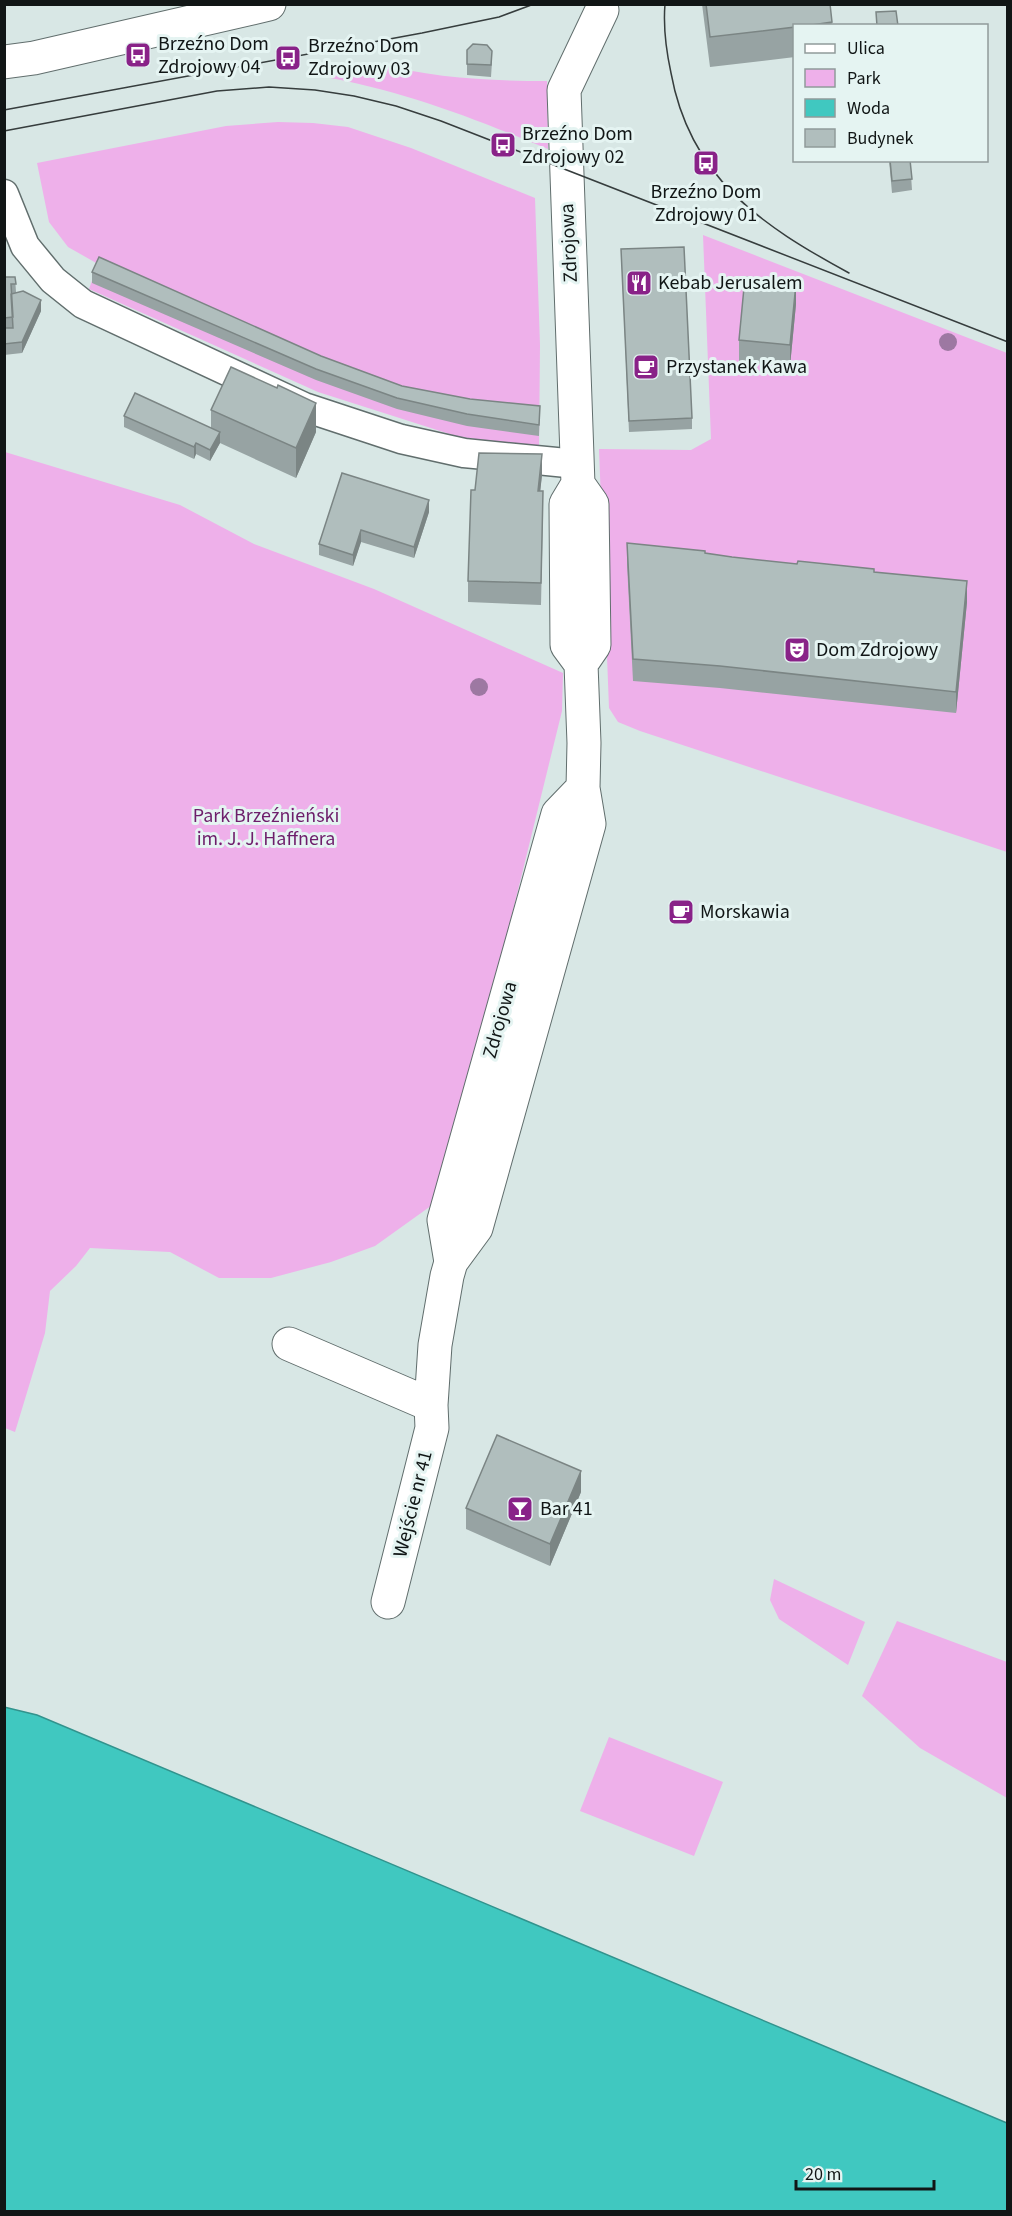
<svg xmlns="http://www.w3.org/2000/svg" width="1012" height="2216" viewBox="0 0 1012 2216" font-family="'Source Sans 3',sans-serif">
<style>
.green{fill:#eeb0ea}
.water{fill:#40c8c0;stroke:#32938d;stroke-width:1.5}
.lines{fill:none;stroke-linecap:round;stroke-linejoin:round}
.lane-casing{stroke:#616e6d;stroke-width:31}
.street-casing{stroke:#616e6d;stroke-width:35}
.secondary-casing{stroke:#616e6d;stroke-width:35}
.lane{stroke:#fff;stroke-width:28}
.street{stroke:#fff;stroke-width:33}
.secondary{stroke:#fff;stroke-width:33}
.tram{stroke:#363d3d;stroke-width:1.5}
.tree{fill:#9d78a2}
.wall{fill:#97a3a3}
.shaded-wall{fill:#7b8584}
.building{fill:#b0bebd;stroke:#7b8584;stroke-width:1.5}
.labels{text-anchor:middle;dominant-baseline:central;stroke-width:6;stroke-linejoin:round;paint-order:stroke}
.poi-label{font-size:20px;fill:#111616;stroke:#e5f4f2;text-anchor:start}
.street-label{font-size:20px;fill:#111616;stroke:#e5f4f2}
.park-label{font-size:20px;fill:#6d1e6b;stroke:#e5f4f2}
</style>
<rect width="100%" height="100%" fill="#d8e7e5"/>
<path class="green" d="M376,63c56,15 114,18 171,18l1,68c-78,-32 -146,-59 -229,-73z
M278,122l35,1 35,4 63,21 124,50 5,147 -1,101 -80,-9 -141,-45 -229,-103 9,-25 -30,-17 -19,-25 -12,-59 189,-37z
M703,235l304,118v499l-367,-121 -22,-9 -9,-14 -10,-259 92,1 20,-11z
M5,452l175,53 74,39 120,45 189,84 -1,38 -84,342 -43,150 -60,43 -44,16 -60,16h-52l-49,-26 -80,-4 -14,18 -26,25 -5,42 -30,99 -10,-4z
M774,1579l91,43 -17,43 -69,-46 -9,-19z
M897,1621l110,41v136l-87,-50 -58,-52z
M609,1737l114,45 -29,74 -114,-45z"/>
<path class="water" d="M4,1707l33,8 970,408v88h-1002z"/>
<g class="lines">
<g class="lane-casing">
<path id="lane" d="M4,194l21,52 28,34 30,24 221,103 97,32 63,14 113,11"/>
</g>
<g class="street-casing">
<path id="street" d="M581,664l-14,-19 -1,-141 12,-20 -14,-394 38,-80
M451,1262l-7,-42 114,-406 25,-26
M289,1344l142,61
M388,1602l44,-174 -1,-23 4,-60 12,-69 4,-14 25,-34 113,-404 -6,-36 1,-45 -3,-79 13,-19 -2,-141 -14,-20"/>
</g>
<g class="secondary-casing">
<path id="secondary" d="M4,62l30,-4 235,-54"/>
</g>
<use href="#lane" class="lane"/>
<use href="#street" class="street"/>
<use href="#secondary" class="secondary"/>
<path class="tram" d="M665,4c-2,24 1,46 6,69 19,105 90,152 178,200
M4,110l418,-77 77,-16 35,-13
M4,131l213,-40 52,-4 46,3 39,6 42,10 45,15 567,221"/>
</g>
<g class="tree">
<circle cx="948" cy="342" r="9"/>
<circle cx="479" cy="687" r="9"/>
</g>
<path class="wall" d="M702,4h128l2,22h-37v31l-85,10z
M467,50l25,12 -1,15 -24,-2z
M889,160h21l2,30 -20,3z
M621,249l71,169v11l-63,3z
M92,272l310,114 68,13 70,7 -1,30 -72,-10 -70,-17 -81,-29 -224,-97z
M4,277h11l1,15 25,19 -19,42 -18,2z
M796,304l-6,62 -51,-4v-22z
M211,410l105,22 -20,46 -76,-35 -10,18 -14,-7 -2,5 -70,-32v-11l87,12z
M342,473l87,39 -15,46 -53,-16 -8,24 -34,-11v-11z
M542,475l-2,16 3,21 -2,93 -73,-3v-21l7,-91z
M627,543l105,14 235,45 -11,111 -236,-25 -87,-7 -6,-117z
M581,1492l-31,74 -84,-37v-21z"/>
<path class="shaded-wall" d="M796,283v21l-6,62v-21z
M41,300v11l-19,42v-11z
M316,403v29l-20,46v-30z
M220,432v11l-10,18v-11z
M196,443v11l-2,5v-12z
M542,454v21l-4,37v-21z
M429,500v12l-15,46v-11z
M361,530v12l-8,24v-11z
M967,581v21l-11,111v-21z
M581,1471v21l-31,74v-22z"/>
<path class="building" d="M706,4h124l2,18 -27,4h-10v1l-85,10z
M896,11l2,15h-21l-1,-14z
M473,44l14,1 5,6 -1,14 -24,-1v-14z
M890,160h20l2,19 -20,2z
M684,247l8,171 -63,3 -8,-172z
M99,257l222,99 81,30 68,13 70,7 -1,19 -72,-11 -70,-16 -81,-29 -224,-97z
M4,277h11l1,7h-5l2,33 -9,1z
M745,277l51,6 -6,62 -51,-5z
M23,291l18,9 -19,42 -18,2v-16h9l-2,-34z
M231,367l46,21 1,-3 38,18 -20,45 -85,-38z
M135,393l85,39 -10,18 -14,-7 -2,4 -70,-31z
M479,453l63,1 -4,37h5l-2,92 -73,-2 3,-91h4z
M342,473l87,27 -15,47 -53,-17 -8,25 -34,-11z
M627,543l78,8v2l27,4 65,7 1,-3 76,8v3l93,9 -11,111 -236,-26 -87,-7z
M497,1435l84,36 -31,73 -84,-36z"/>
<defs>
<g id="bus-square" transform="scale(1.35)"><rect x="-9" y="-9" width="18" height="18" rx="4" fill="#892288" stroke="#e5f4f2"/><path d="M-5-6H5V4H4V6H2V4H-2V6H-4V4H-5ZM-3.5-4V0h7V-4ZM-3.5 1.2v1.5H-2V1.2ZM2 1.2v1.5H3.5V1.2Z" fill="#fff"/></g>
<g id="restaurant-square" transform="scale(1.35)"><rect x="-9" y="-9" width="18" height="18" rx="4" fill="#892288" stroke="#e5f4f2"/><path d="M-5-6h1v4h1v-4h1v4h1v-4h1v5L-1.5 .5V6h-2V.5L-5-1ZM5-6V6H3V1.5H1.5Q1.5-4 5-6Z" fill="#fff"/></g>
<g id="cafe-square" transform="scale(1.35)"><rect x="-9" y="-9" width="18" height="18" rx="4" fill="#892288" stroke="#e5f4f2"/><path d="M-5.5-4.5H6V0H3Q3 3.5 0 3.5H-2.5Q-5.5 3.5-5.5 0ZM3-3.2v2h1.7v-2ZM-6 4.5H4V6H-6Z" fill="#fff"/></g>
<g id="theatre-square" transform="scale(1.35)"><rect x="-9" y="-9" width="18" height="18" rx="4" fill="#892288" stroke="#e5f4f2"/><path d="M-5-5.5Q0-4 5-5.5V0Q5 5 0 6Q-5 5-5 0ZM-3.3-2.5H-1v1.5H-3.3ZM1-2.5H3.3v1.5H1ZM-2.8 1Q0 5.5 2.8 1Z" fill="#fff"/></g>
<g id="bar-square" transform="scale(1.35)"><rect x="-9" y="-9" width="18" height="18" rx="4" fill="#892288" stroke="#e5f4f2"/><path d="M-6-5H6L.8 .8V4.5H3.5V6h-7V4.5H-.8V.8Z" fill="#fff"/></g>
</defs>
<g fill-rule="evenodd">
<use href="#bus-square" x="138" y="55"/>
<use href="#bus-square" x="288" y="58"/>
<use href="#bus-square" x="503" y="145"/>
<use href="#bus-square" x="706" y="163"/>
<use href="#restaurant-square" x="639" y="283"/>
<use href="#cafe-square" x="646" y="367"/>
<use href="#theatre-square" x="797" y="650"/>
<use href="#cafe-square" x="681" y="912"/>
<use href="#bar-square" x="520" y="1509"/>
</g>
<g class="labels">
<g class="poi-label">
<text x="158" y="44">Brzeźno Dom<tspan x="158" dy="23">Zdrojowy 04</tspan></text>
<text x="308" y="46">Brzeźno Dom<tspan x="308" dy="23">Zdrojowy 03</tspan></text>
<text x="522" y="134">Brzeźno Dom<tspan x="522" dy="23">Zdrojowy 02</tspan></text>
<text x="706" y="192" text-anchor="middle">Brzeźno Dom<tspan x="706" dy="23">Zdrojowy 01</tspan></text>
<text x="658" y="283">Kebab Jerusalem</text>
<text x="666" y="367">Przystanek Kawa</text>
<text x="816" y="650">Dom Zdrojowy</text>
<text x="700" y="912">Morskawia</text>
<text x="540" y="1509">Bar 41</text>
</g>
<g class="street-label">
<text transform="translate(569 243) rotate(-93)">Zdrojowa</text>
<text transform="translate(500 1020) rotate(-74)">Zdrojowa</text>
<text transform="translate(413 1504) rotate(-76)">Wejście nr 41</text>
</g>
<g class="park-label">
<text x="266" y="816">Park Brzeźnieński<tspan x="266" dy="23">im. J. J. Haffnera</tspan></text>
</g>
</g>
<rect width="1012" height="2216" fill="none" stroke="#111616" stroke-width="12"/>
<rect x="793" y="24" width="195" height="138" fill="#e5f4f2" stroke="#909b9a" stroke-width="1.5"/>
<rect x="805" y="44" width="30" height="9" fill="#ffffff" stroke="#909b9a" stroke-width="1.5"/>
<text x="847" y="54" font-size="18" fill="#111616">Ulica</text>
<rect x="805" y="69" width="30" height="18" fill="#eeb0ea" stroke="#909b9a" stroke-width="1.5"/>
<text x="847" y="84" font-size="18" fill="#111616">Park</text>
<rect x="805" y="99" width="30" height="18" fill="#40c8c0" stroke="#909b9a" stroke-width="1.5"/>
<text x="847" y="114" font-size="18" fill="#111616">Woda</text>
<rect x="805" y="129" width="30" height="18" fill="#b0bebd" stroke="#909b9a" stroke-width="1.5"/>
<text x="847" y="144" font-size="18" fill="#111616">Budynek</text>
<path d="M796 2180v9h138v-9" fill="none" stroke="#111616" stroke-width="3"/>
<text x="805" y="2180" font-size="18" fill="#111616" stroke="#e5f4f2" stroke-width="4.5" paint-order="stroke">20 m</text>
</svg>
